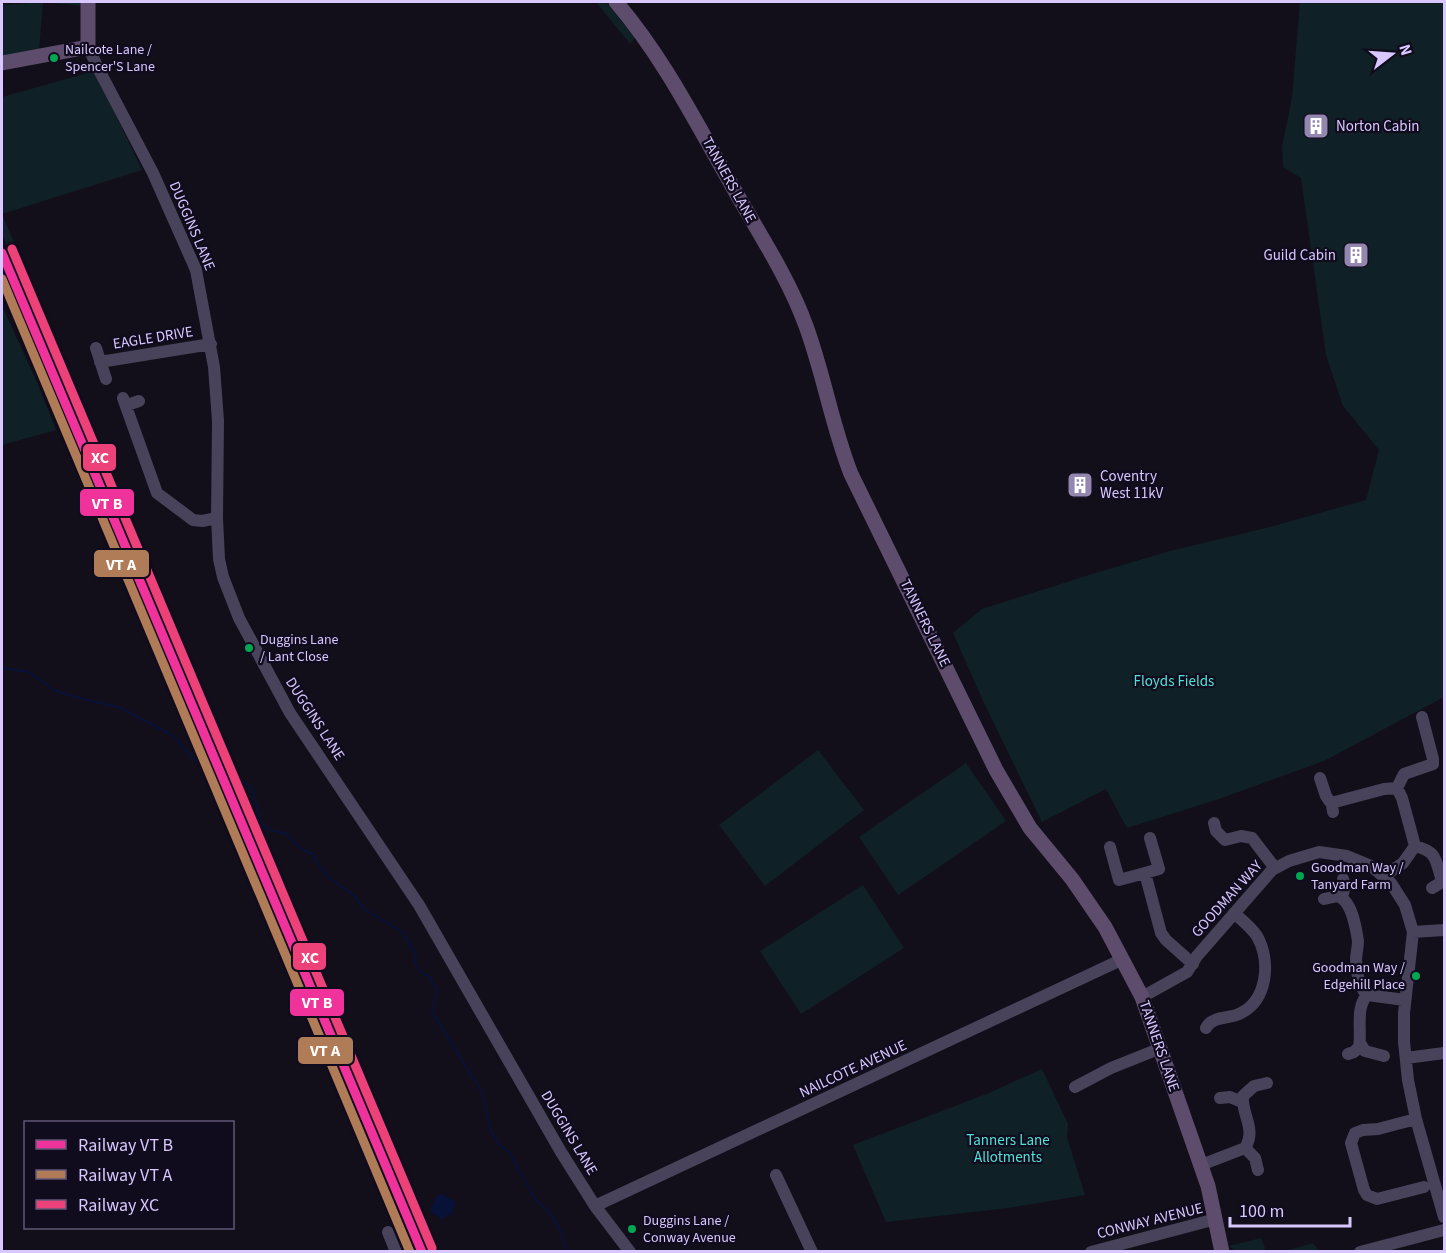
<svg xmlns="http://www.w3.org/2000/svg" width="1446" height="1253" viewBox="0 0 1446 1253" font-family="'Source Sans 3',sans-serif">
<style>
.green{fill:#0f2126}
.water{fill:#081138}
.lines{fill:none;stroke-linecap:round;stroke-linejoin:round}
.stream{stroke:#081138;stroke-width:2}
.minor{stroke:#48435b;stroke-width:12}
.major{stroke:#5e4c6d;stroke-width:15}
.rail-1-casing{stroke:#110b1e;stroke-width:14}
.rail-2-casing{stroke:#110b1e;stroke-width:14}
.rail-3-casing{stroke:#110b1e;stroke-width:14}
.rail-1{stroke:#ef339a;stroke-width:9}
.rail-2{stroke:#b07c57;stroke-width:9}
.rail-3{stroke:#ed4179;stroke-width:9}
.bus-dot{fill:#00a651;stroke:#110b1e;stroke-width:2}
.labels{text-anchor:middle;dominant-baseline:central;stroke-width:4.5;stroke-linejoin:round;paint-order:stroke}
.bus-label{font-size:14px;fill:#d8c8ff;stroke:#110b1e;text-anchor:start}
.poi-label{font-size:15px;fill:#d8c8ff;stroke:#110b1e;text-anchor:start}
.street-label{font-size:15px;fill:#d8c8ff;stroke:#110b1e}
.park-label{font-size:15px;fill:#51e2d7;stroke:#110b1e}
.line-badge{stroke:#110b1e;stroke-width:2}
.badge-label{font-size:16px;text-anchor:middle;font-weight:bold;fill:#fff}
</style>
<rect width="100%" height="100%" fill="#120f1a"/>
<path class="green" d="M43,2h40v4l-40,-4 -4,48 -37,9v-54z
M596,2h10l29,36 -5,6z
M1300,2h144v695l-120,64 -105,38 -92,29 -21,-39 -64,33 -57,-117 -32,-72 29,-24 107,-34 81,-24 100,-24 96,-27 13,-50 -36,-44 -17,-51 -25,-177 -18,-11 -1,-20 10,-49z
M95,71l47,99 -140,44 50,118 -8,4 -42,-102v-137z
M2,306l35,76 19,48 -54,15z
M818,750l46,60 -99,76 -46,-61z
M966,763l40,58 -108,74 -39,-58z
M863,885l41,63 -103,66 -41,-63z
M1042,1069l26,55 -1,13 18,58 -77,13 -122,14 -33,-77 136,-52z
M1261,1238l5,13h-30l-7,-5z
M1313,1243l6,8h-34z"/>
<path class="water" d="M442,1194l11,6 2,4 -4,10 -9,5 -11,-6v-4l4,-11z"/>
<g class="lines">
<path class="stream" d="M2,668l27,4 26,18 13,5 53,13 51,27 25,27
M226,774c6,3 17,6 22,11 17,17 -3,45 37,48l18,17 10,4 7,13 11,12 23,16 10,14 37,22 15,23 -1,9 6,9 9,5 7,14 -5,21 50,80 8,36 8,16 11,8 27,48 14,13 10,17 7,22"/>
<path class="minor" d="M88,47l10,21 55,105 43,97 18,97 4,54 -1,97 2,41 4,18 16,41 51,95 129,192 142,247 34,54 35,46
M96,348l10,31
M100,362l111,-18
M123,398l34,95 36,27 9,1 15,-3
M127,405l12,-4
M1320,778l6,18 4,6h5
M1333,812l-1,-7 3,-3 49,-13 13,-1
M1214,823l2,8 9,9 16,-4 11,2 23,30
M1415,846c19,5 20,10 25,28l4,3
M1110,847l9,33 26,-7 16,60 5,7 27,24
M1145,873l14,-4 -9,-31
M1384,876l19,-13 12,-17 -13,-48 -5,-10 7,-14 29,-10v-5l-11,-42
M1432,888l10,-6 -2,-8
M1342,897l3,-11 -2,-7
M1324,899l14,-3c14,5 18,32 20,45 0,7 -2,13 -2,19 0,11 3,27 11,35 -12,14 -5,36 -8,52l-5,5 -6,2
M1413,932l31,-2
M1367,995l38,5
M1142,997l45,-25 10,-16 75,-86 17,-9 30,-9 28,4 24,10 20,17 14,22 8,27 -9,81v29l4,38 8,39 28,98
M1206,1028c6,-12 22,-9 33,-14 29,-13 32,-53 18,-78 -6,-9 -15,-16 -23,-23
M1360,1043l5,8 19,5
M1406,1058l38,-5
M1075,1087l36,-19 50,-20
M1220,1098l10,-1 12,5
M1416,1119l-38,10 -15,1 -8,3 -4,10 13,47 3,5 10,4 47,-12
M1245,1148l10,10 3,12
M1201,1165l44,-17c12,-19 -4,-34 -2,-52l11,-10 13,-3
M776,1175l36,77
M595,1206l528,-247
M388,1232l8,20
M1091,1252l125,-33
M1360,1252l84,-22"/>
<path class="major" d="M616,2c47,55 78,117 114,180 26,47 58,94 76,144 18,49 26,100 45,148l145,296 34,58 42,51 33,48 37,70 66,189 14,66
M2,63l86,-16v-45"/>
<g class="rail-1-casing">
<path id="rail-1" d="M2,253l420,999"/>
</g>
<g class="rail-2-casing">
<path id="rail-2" d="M2,279l408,973"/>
</g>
<g class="rail-3-casing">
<path id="rail-3" d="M12,249l420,999"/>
</g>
<use href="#rail-1" class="rail-1"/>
<use href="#rail-2" class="rail-2"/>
<use href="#rail-3" class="rail-3"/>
</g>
<defs>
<g id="building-square" transform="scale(1.35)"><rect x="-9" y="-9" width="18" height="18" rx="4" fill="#9387af" stroke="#110b1e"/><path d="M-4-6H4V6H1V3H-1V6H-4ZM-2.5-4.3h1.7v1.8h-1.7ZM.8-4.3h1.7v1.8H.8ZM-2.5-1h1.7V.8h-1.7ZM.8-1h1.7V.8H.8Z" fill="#fff"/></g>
</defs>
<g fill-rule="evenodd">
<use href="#building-square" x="1316" y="126"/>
<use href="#building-square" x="1356" y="255"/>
<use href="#building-square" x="1080" y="485"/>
</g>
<g class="bus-dot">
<circle cx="54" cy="58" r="5"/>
<circle cx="249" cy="648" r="5"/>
<circle cx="1300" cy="876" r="5"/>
<circle cx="1416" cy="976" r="5"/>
<circle cx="632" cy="1229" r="5"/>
</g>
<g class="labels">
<g class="bus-label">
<text x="65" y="50">Nailcote Lane /<tspan x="65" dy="17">Spencer'S Lane</tspan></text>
<text x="260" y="640">Duggins Lane<tspan x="260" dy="17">/ Lant Close</tspan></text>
<text x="1311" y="868">Goodman Way /<tspan x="1311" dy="17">Tanyard Farm</tspan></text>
<text x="1405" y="968" text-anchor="end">Goodman Way /<tspan x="1405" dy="17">Edgehill Place</tspan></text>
<text x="643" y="1221">Duggins Lane /<tspan x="643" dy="17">Conway Avenue</tspan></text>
</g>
<g class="poi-label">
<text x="1336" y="126">Norton Cabin</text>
<text x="1336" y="255" text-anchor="end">Guild Cabin</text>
<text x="1100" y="476">Coventry<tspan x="1100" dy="17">West 11kV</tspan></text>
</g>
<g class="street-label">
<text transform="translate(729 180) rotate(61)">TANNERS LANE</text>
<text transform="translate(192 226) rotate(67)">DUGGINS LANE</text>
<text transform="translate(153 338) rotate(-9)">EAGLE DRIVE</text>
<text transform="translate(925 623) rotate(64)">TANNERS LANE</text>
<text transform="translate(315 719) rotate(57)">DUGGINS LANE</text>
<text transform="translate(1227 899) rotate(-48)">GOODMAN WAY</text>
<text transform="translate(1159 1046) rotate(71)">TANNERS LANE</text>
<text transform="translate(853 1069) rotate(-25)">NAILCOTE AVENUE</text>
<text transform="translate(569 1133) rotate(59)">DUGGINS LANE</text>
<text transform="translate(1150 1221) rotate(-14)">CONWAY AVENUE</text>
</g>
<g class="park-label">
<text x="1174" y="681">Floyds Fields</text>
<text x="1008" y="1140">Tanners Lane<tspan x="1008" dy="17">Allotments</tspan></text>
</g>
</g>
<g class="line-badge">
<rect x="82" y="443" width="35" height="29" rx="6" fill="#ed4179"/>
<rect x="79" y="488" width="56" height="29" rx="6" fill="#ef339a"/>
<rect x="93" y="549" width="57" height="29" rx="6" fill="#b07c57"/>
<rect x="292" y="942" width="35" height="29" rx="6" fill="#ed4179"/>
<rect x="289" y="988" width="56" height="29" rx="6" fill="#ef339a"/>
<rect x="297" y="1036" width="57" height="29" rx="6" fill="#b07c57"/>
</g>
<g class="badge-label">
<text x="100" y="463">XC</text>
<text x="107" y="509">VT B</text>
<text x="121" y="570">VT A</text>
<text x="310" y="963">XC</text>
<text x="317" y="1008">VT B</text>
<text x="325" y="1056">VT A</text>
</g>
<rect width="1446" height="1253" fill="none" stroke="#d8c8ff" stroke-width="6"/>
<rect x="24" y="1121" width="210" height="108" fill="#110b1e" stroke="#615778" stroke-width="1.5"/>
<rect x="36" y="1140" width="30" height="9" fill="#ef339a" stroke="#615778" stroke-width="1.5"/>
<text x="78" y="1151" font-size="18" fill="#d8c8ff">Railway VT B</text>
<rect x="36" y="1170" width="30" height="9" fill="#b07c57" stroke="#615778" stroke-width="1.5"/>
<text x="78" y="1181" font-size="18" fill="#d8c8ff">Railway VT A</text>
<rect x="36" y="1200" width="30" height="9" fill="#ed4179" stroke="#615778" stroke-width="1.5"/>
<text x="78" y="1211" font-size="18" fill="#d8c8ff">Railway XC</text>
<g transform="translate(1392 54) rotate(73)" stroke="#110b1e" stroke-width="4.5" paint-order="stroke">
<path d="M0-4.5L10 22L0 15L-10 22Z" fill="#d8c8ff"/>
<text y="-9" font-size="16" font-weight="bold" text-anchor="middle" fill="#d8c8ff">N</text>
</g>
<path d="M1230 1217v9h120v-9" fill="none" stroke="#d8c8ff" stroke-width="3"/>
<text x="1239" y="1217" font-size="18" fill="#d8c8ff" stroke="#110b1e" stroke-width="4.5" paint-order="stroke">100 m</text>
</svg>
